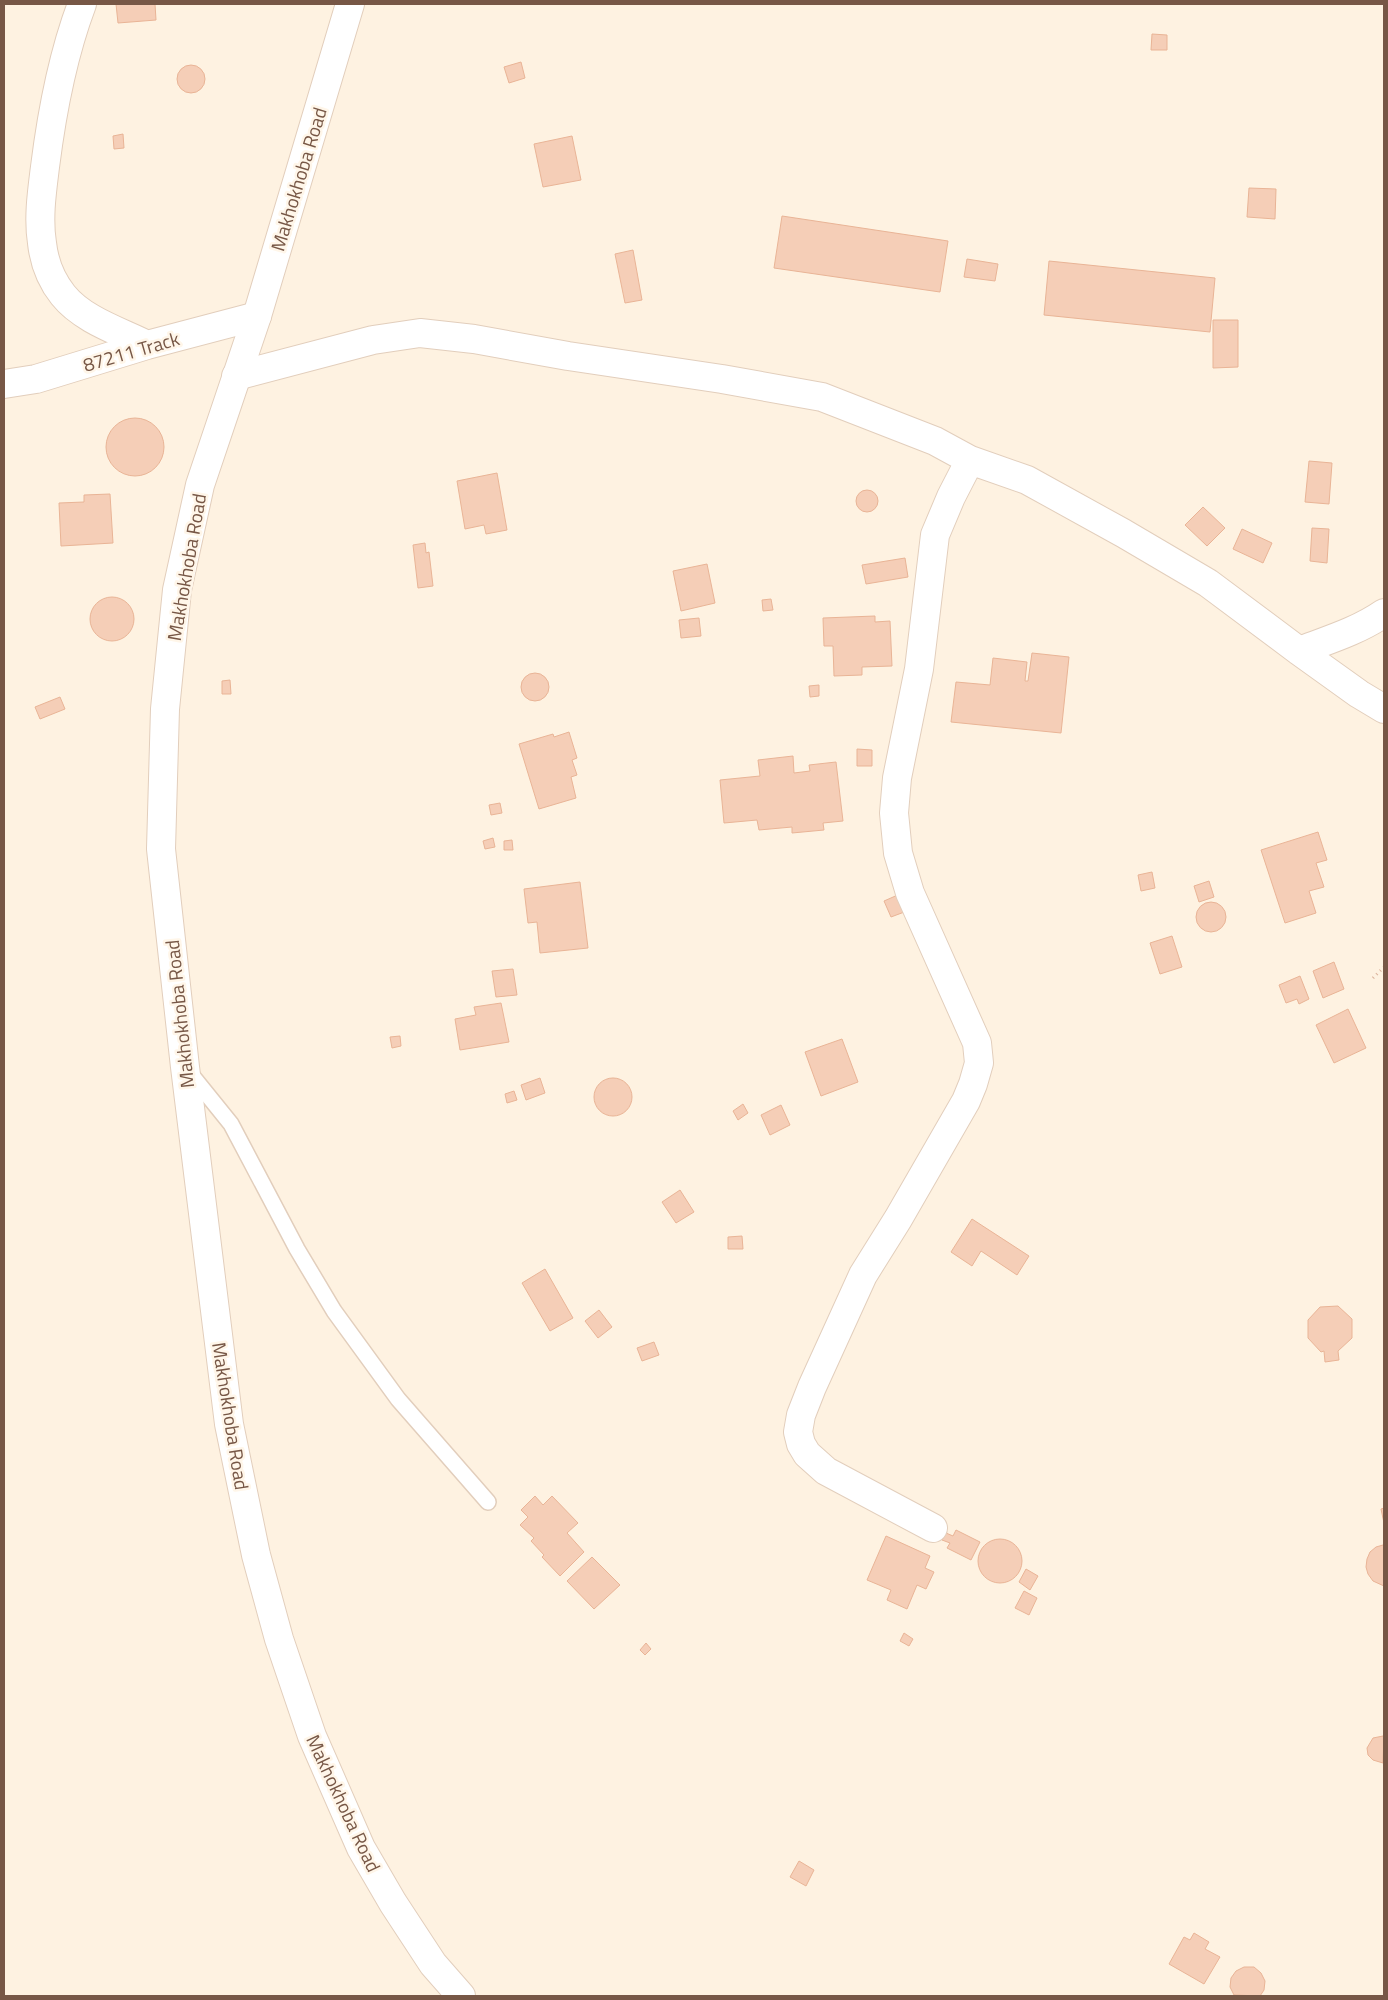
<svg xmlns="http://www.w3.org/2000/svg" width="1388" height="2000" viewBox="0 0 1388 2000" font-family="'Titillium Web',sans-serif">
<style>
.building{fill:#f5ceb7;stroke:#e9b496}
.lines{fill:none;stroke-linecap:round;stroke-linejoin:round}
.service-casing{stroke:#e2cebc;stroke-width:18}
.minor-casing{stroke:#e2cebc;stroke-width:30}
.tertiary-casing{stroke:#e2cebc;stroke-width:30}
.path{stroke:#dab29a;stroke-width:3;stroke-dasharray:1 4;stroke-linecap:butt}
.service{stroke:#fff;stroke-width:15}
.minor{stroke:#fff;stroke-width:28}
.tertiary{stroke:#fff;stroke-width:28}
.labels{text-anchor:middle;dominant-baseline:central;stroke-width:5;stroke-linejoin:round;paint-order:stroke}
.street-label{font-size:19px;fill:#775746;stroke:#fff6e9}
</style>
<rect width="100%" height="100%" fill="#fef2e1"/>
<path class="building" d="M116,4h39l1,16 -38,3z
M1152,34l15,1v15h-16z
M521,62l4,16 -16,5 -5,-16z
M177 79a14 14 0 1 1 28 0a14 14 0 1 1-28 0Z
M123,134l1,14 -10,1 -1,-13z
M572,136l9,44 -38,7 -9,-43z
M1249,188l27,1 -1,30 -28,-2z
M782,216l166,25 -8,51 -166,-24z
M633,250l9,50 -17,3 -10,-49z
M967,259l31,5 -3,17 -31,-4z
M1049,261l166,17 -5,54 -166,-17z
M1213,320h25v47l-25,1z
M106 447a29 29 0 1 1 58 0a29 29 0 1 1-58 0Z
M1309,461l23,2 -3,41 -24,-2z
M497,473l10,57 -21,4 -2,-9 -19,4 -8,-48z
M856 501a11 11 0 1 1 22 0a11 11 0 1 1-22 0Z
M110,494l3,49 -52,3 -2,-43 25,-1v-7z
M1203,507l22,21 -18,18 -22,-21z
M1312,528l17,1 -2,34 -17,-2z
M1242,529l30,14 -9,20 -30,-14z
M425,543l1,10 3,-1 4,34 -15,2 -5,-43z
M905,558l3,19 -42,7 -4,-19z
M707,564l8,39 -34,8 -8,-40z
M90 619a22 22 0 1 1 44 0a22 22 0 1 1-44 0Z
M771,599l2,11 -10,1 -1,-11z
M875,616v6l15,-1 2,45 -30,1v8l-28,1 -1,-30h-9l-1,-28z
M699,618l2,18 -20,2 -2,-18z
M1032,653l37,4 -8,76 -110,-11 5,-40 34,3 3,-27 34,4 -2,19h3z
M521 687a14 14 0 1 1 28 0a14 14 0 1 1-28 0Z
M230,680l1,14h-9v-13z
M819,685v11l-9,1 -1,-11z
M60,697l5,12 -25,10 -5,-12z
M569,732l8,26 -5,2 5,15 -6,2 5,21 -37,11 -20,-65 34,-10 1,3z
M857,749l15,1v16h-15z
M793,756l1,17 16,-2 -1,-6 27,-3 7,59 -20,2 1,7 -32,3v-6l-33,3 -2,-10 -33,3 -4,-43 40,-4 -2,-16z
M500,803l2,10 -11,2 -2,-10z
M1318,832l9,28 -11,3 8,24 -15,4 7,22 -31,10 -24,-73z
M493,838l2,9 -10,2 -2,-8z
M512,840l1,10h-9v-9z
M1152,872l3,16 -14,3 -3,-16z
M1209,881l5,16 -15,5 -5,-16z
M580,882l8,66 -48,5 -3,-31 -9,1 -4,-34z
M900,894l7,17 -16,6 -7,-16z
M1196 917a15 15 0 1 1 30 0a15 15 0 1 1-30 0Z
M1172,936l10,31 -22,7 -10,-31z
M1334,962l10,27 -21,9 -10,-27z
M513,969l4,26 -21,2 -4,-26z
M1300,976l9,23 -10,5 -2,-5 -11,4 -7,-18z
M501,1003l8,39 -49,8 -5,-31 21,-4 -2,-8z
M1348,1009l18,39 -32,15 -18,-38z
M400,1036l1,10 -9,2 -2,-11z
M842,1039l16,43 -37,14 -16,-44z
M594 1097a19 19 0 1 1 38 0a19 19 0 1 1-38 0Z
M540,1078l5,15 -19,7 -5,-15z
M514,1091l3,9 -10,3 -2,-9z
M743,1104l5,9 -10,7 -5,-9z
M781,1105l9,20 -20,10 -9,-20z
M680,1190l14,22 -18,11 -14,-21z
M972,1219l57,37 -12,19 -36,-24 -9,15 -21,-14z
M742,1236l1,13h-15v-12z
M545,1269l28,49 -23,13 -28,-48z
M1338,1306l14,13v19l-14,13 1,9 -14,2 -1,-11 -3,1 -13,-14v-18l12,-13z
M599,1310l13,17 -14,11 -13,-17z
M654,1342l5,13 -17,6 -5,-13z
M535,1496l8,9 9,-9 26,27 -11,10 17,19 -24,24 -18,-19 2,-2 -13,-14 3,-3 -14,-13 8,-8 -7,-7z
M1384,1508v15l-3,-14z
M956,1530l24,12 -9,18 -24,-12 3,-5 -8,-3 4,-7 7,3z
M886,1536l44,20 -5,12 9,4 -8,17 -9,-4 -10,24 -20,-9 4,-10 -24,-10z
M978 1561a22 22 0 1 1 44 0a22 22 0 1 1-44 0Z
M1383,1545h1v41l-11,-5 -5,-7 -2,-7 1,-8 3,-7 6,-5z
M592,1557l28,28 -26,24 -27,-28z
M1026,1569l12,7 -8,14 -11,-8z
M1024,1591l13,7 -8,17 -14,-7z
M904,1633l9,6 -4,7 -9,-5z
M646,1643l5,6 -6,6 -5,-5z
M1383,1736h1l-1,27 -10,-3 -5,-5 -1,-7 6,-10z
M799,1861l15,9 -8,16 -16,-9z
M1194,1933l15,9 -4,7 15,8 -16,27 -35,-20 15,-27 6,3z
M1244,1967h10l7,6 4,8 -1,9 -4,6 -26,-1 -4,-8 1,-9 5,-7z"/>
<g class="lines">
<g class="service-casing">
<path id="service" d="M189,1072l42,52 66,125 37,62 64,88 90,103"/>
</g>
<g class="minor-casing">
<path id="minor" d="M82,4c-20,53 -30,107 -37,163 -3,24 -7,51 -3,76 2,18 9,37 21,52 20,25 56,36 84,50
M236,376l137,-36 47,-7 54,6 94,17 154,23 100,18 113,44 35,19 57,20 96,53 85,50 91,68 60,43 25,15
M4,384l32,-5 111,-34 110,-29
M1299,651c29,-11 59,-20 85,-38
M933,1528l-107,-57 -19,-17 -6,-10 -3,-12 3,-17 11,-28 51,-112 35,-56 68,-118 7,-17 6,-21 -2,-20 -67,-150 -12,-40 -4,-40 3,-35 22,-109 16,-134 16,-38 19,-37"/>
</g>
<g class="tertiary-casing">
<path id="tertiary" d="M350,4l-93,312 -57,169 -23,105 -12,119 -4,140 24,218 44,357 27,131 23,84 33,97 49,112 32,55 40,61 28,32"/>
</g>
<path class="path" d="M1373,978l11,-11"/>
<use href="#service" class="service"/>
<use href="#minor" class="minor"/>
<use href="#tertiary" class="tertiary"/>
</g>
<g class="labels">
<g class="street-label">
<text transform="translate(298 179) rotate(-73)">Makhokhoba Road</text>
<text transform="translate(131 351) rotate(-16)">87211 Track</text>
<text transform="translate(186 567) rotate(-80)">Makhokhoba Road</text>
<text transform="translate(179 1014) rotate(-96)">Makhokhoba Road</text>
<text transform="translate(231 1416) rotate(81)">Makhokhoba Road</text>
<text transform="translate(344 1803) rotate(65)">Makhokhoba Road</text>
</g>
</g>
<rect width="1388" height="2000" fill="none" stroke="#775746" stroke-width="10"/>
</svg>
